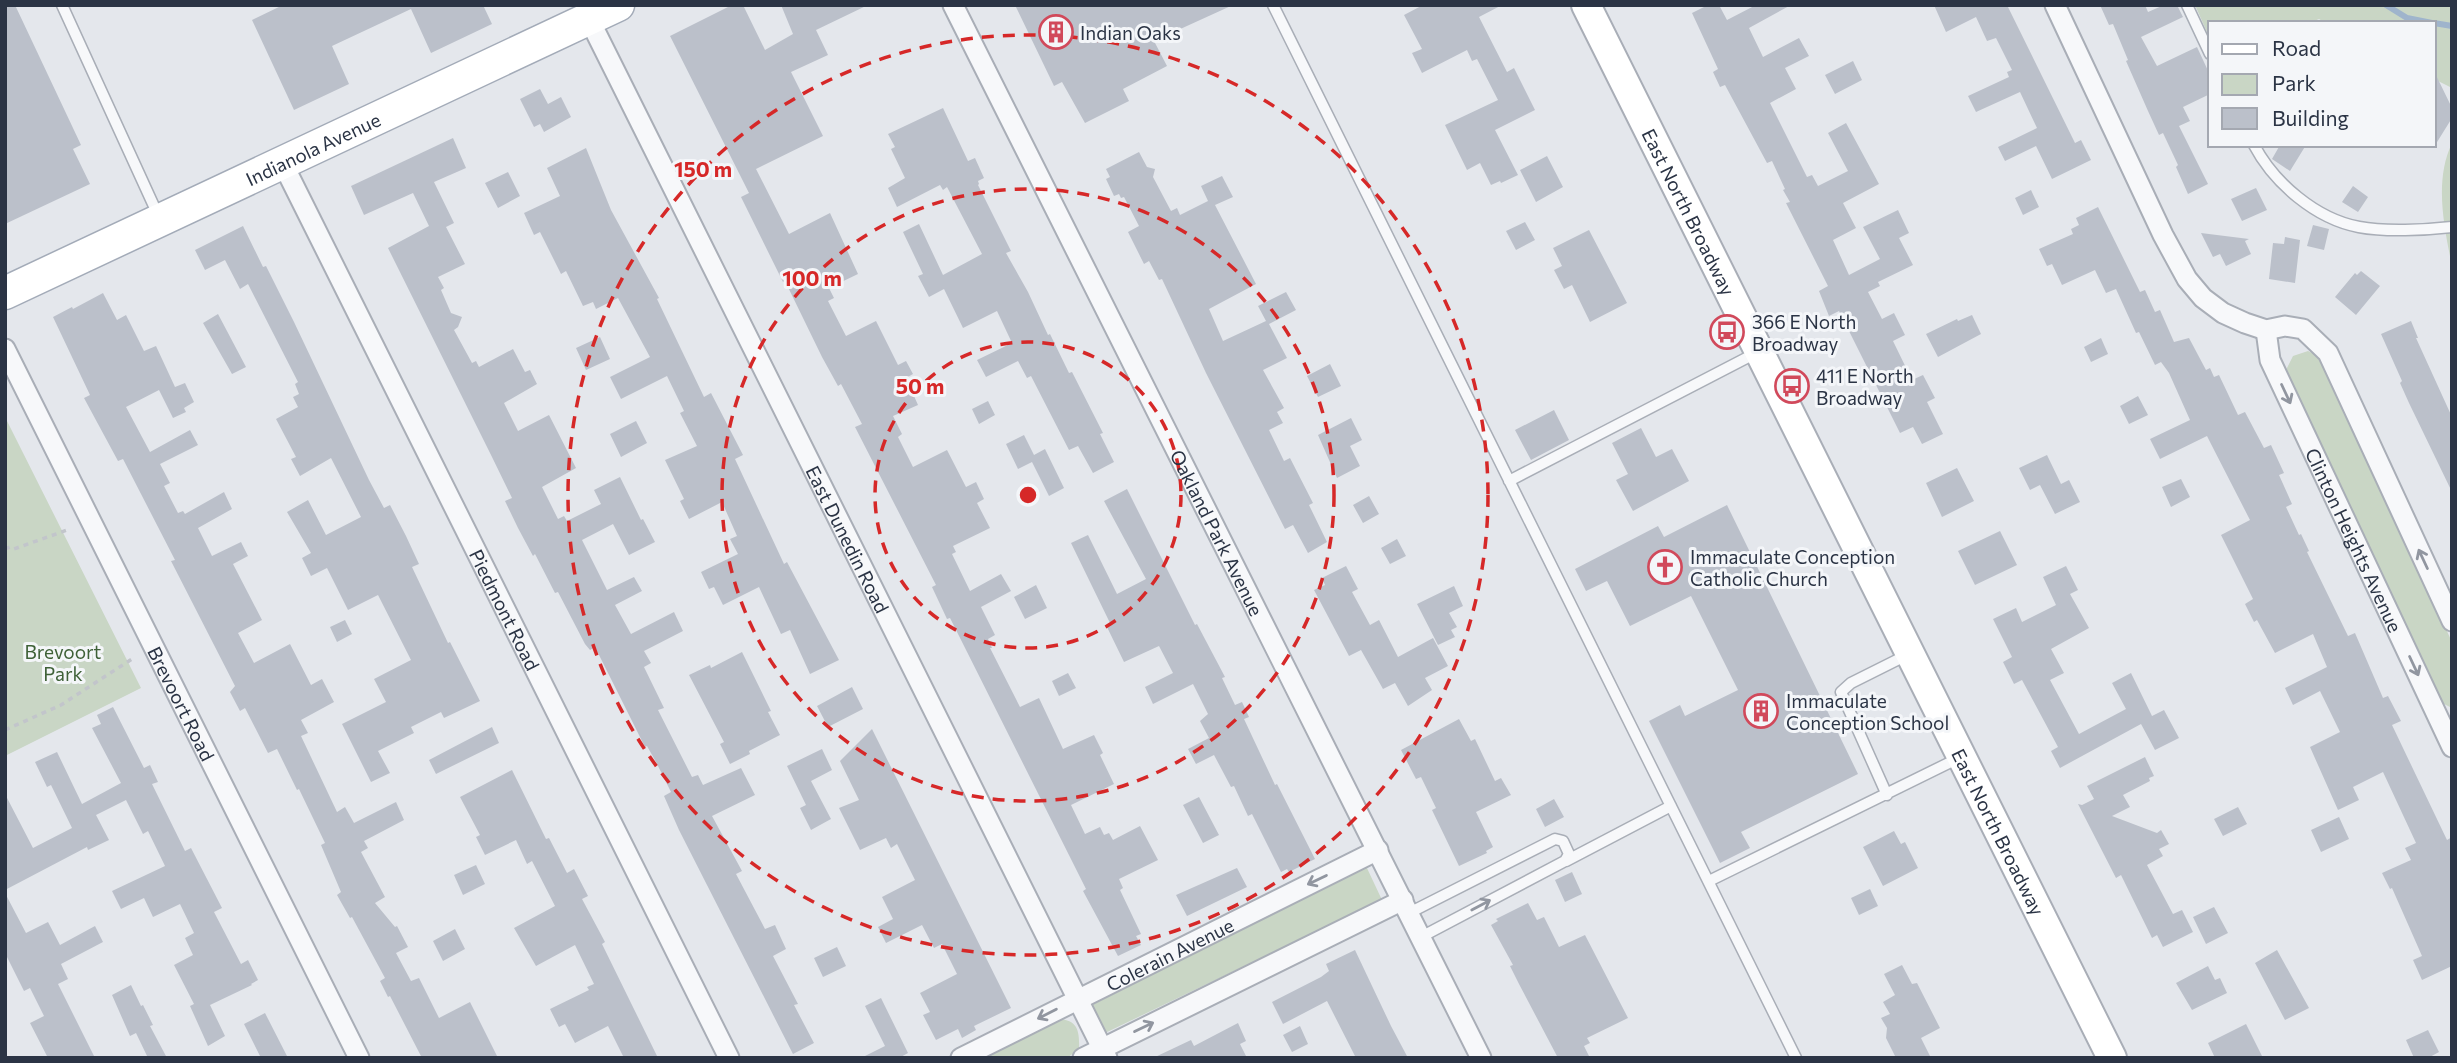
<svg xmlns="http://www.w3.org/2000/svg" width="2457" height="1063" viewBox="0 0 2457 1063" font-family="Commissioner,sans-serif">
<style>
.green{fill:#c9d6c5}
.lines{fill:none;stroke-linecap:round;stroke-linejoin:round}
.stream{stroke:#9fb4cc;stroke-width:6}
.building{fill:#bbc0ca}
.lane-casing{stroke:#a9aeb7;stroke-width:13}
.street-casing{stroke:#a9aeb7;stroke-width:23}
.secondary-casing{stroke:#a9aeb7;stroke-width:32}
.primary-casing{stroke:#a3abb8;stroke-width:35}
.path{stroke:#c2c5cb;stroke-width:3.5;stroke-dasharray:5 5;stroke-linecap:butt}
.lane{stroke:#f7f8fa;stroke-width:10}
.street{stroke:#f7f8fa;stroke-width:19}
.secondary{stroke:#fff;stroke-width:28}
.primary{stroke:#fff;stroke-width:32}
.oneway{stroke:#9196a0}
.ring{fill:none;stroke:#d62828;stroke-width:3.5;stroke-dasharray:12 9}
.labels{text-anchor:middle;dominant-baseline:central;stroke-width:6;stroke-linejoin:round;paint-order:stroke}
.poi-label{font-size:19px;fill:#2b3445;stroke:#f4f6f9;text-anchor:start}
.street-label{font-size:19px;fill:#2b3445;stroke:#f4f6f9}
.park-label{font-size:19px;fill:#3f6138;stroke:#f4f6f9}
.centre{fill:#d62828;stroke:#f4f6f9;stroke-width:3.5}
.ring-label{font-size:21px;text-anchor:middle;font-weight:bold;fill:#d62828;stroke:#f4f6f9;stroke-width:6;stroke-linejoin:round;paint-order:stroke}
</style>
<rect width="100%" height="100%" fill="#e4e7ec"/>
<path class="green" d="M2195,5h257v83l-18,-9v-56h-108l-7,-4 -10,4h-99v16z
M2452,143v123c-8,-40 -18,-85 0,-123z
M2308,351l8,4 6,8 130,279v66l-12,-6 -153,-325 -1,-7 7,-14z
M5,417l136,271 -136,68z
M1366,866l16,34 -277,133 -15,-27z
M1052,1019c24,-1 28,8 27,30l-12,9h-93z"/>
<g class="lines">
<path class="stream" d="M2386,5l21,13 25,5
M2434,23l18,3"/>
</g>
<path class="building" d="M5,5h10l66,140 -8,4 17,35 -85,40z
M283,5h200l9,19 -61,29 -20,-44 -79,37 17,38 -55,26 -42,-90z
M732,5h11l22,45 28,-16 -12,-29h87l-52,25 12,25 -37,17 32,64 -67,33 33,65 41,-21 28,61 -29,14 5,10 -6,3 18,35 30,-15 22,44 8,-4 7,13 -7,4 12,27 -25,11 9,18 -4,3 15,30 34,-17 19,37 10,-5 8,17 -7,4 13,25 -37,18 3,6 -4,2 18,37 31,-17 10,17 -30,16 14,28 -7,4 4,9h-2l30,59 19,-9 24,51 31,-14 9,18 -3,2 14,29 -43,21 14,29 15,-7 4,8 5,-2 4,7 27,-14 18,34 -39,19 4,9 -3,2 21,44 -5,2 5,9 -23,11 -35,-65 3,-2 -136,-271 -3,1 -15,-32 4,-2 -81,-158 7,-3 -21,-40 -3,2 -16,-29 -37,-76 -2,1 -42,-85 8,-4 -79,-157z
M1015,5h218l-79,36 13,25 -44,23 6,12 -44,22 -23,-41 -8,4z
M1423,5h79l-23,12 28,55 7,-4 21,42 -40,20 23,45 -17,8 -1,-2 -9,4 -11,-22 -13,7 -22,-45 53,-25 -21,-41 -5,2 -5,-11 -45,23 -10,-20 10,-4 -18,-34z
M1708,5h11l8,15 29,-15h35l-42,23 14,29 36,-19 10,18 -24,12 11,21 -26,14 37,74 5,-2 6,11 30,-15 -20,-38 18,-10 33,61 -36,19 13,25 -23,12 16,35 31,-16 -17,-32 35,-17 11,23 -10,5 14,27 -35,17 2,4 -12,6 14,27 12,-6 11,22 -12,6 19,39 11,-5 12,23 -8,4 16,32 -21,10 -9,-17 -13,6 -61,-122 -10,5 -10,-25 9,-5 -42,-83 4,-1 -7,-12 2,-1 -13,-28 -5,2 -42,-78 -5,2 -7,-15 5,-3 -26,-56z
M1934,5h73l68,138 6,-3 10,20 -39,19 -16,-33 -31,15 -7,-14 39,-19 -17,-36 -44,20 -8,-16 41,-19 -2,-5 5,-2 -16,-32 -9,3 -11,-24 -30,15z
M2100,5h45l3,7 16,-7h13l6,12 -42,20 16,29 40,-19 13,28v19l-27,13 7,14 -11,5 29,58 -20,10 -12,-27 2,-2 -15,-32 -4,2 -11,-24 -22,-50 2,-1 -15,-36 -4,1z
M1853,61l9,19 -27,14 -10,-19z
M2434,71l18,37v10l-18,29z
M540,89l8,15 13,-7 10,20 -27,15 -4,-8 -6,3 -14,-28z
M943,108l25,53 7,-3 9,20 -6,3 1,3 -1,1 33,66 -5,2 22,39 20,43 2,-1 19,39 3,-1 31,61 -3,1 14,28 -21,11 -15,-27 -9,4 -38,-74 -4,2 -9,-17 -32,16 -9,-17 35,-17 -15,-32 -34,17 -19,-39 -15,8 -11,-21 5,-2 -20,-42 16,-8 24,51 39,-21 -35,-67 -4,3 -3,-5 -43,22 -9,-19 17,-10 -14,-29 4,-2 -7,-13z
M453,138l13,30 -32,14 20,41 -8,4 19,37 -27,13 6,11 -3,2 10,23 11,4 -4,10 -4,3 18,33 4,-2 3,6 34,-18 12,23 5,-2 7,14 -33,19 14,28 31,-16 27,53 -34,19 16,32 6,-3 3,5 34,-17 -7,-14 26,-13 21,43 2,-1 12,23 -26,13 -16,-31 -31,16 25,50 27,-13 8,14 -27,14 16,29 43,-22 9,19 -39,20 7,12 -7,4 20,41 -6,2 34,67 6,-2 5,10 38,-17 14,27 -43,21 30,55 -6,3 29,55 10,-4 11,24 -13,7 25,48 -4,1 20,38 -21,11 -114,-224 -15,-34 7,-4 -15,-30 -9,-16 -2,1 -50,-100 -5,3 -5,-6 -27,-52 -3,1 -20,-39 -2,2 -15,-28 -13,-27 7,-3 -20,-41 -104,-209 41,-22 -16,-33 -49,22 -13,-29z
M2280,145h26l-16,26 -18,-12z
M586,148l25,62 48,88 -2,1 47,98 7,-4 32,62 -8,4 49,105 3,-2 52,98 -29,14 -20,-44 -9,4 -22,-47 -36,18 -9,-18 -5,2 -8,-17 37,-18 -8,-15 7,-3 -15,-34 -33,17 -9,-18 4,-2 -19,-39 32,-14 -17,-33 4,-2 -17,-35 -46,23 -11,-22 40,-20 -32,-59 -22,11 -3,-7 -10,4 -17,-35 -5,3 -21,-42 -6,3 -10,-22 36,-17 -13,-28z
M1139,152l8,15 8,2 -2,8 18,34 6,-3 3,7 28,-14 -7,-15 21,-10 11,21 -18,8 41,79 -47,25 14,32 43,-20 -8,-15 28,-14 10,18 -27,14 18,34 -24,12 21,38 -7,4 6,11 -14,7 15,31 6,-3 23,45 -4,2 18,37 -19,11 -15,-28 -8,4 -79,-156 -44,-94 -3,1 -10,-19 -5,3 -16,-32 11,-6 -15,-29 -3,1 -2,-4 -5,2 -8,-17 4,-2 -4,-8z
M1547,156l16,31 -27,15 -16,-32z
M508,172l12,24 -22,12 -13,-25z
M2353,186l15,11 -10,15 -16,-10z
M2256,188l11,22 -25,11 -11,-22z
M2031,190l8,17 -16,8 -8,-17z
M2098,207l42,85 5,-2 10,22 5,-2 14,32 15,-4 17,32 4,-2 4,9 5,-2 19,40 7,-3 19,36 7,-3 13,28 -5,2 13,29 -6,3 13,28 2,-1 8,17 -2,1 41,84 7,-3 28,65 5,-2 13,25 -9,4 55,115 5,-3v129l-30,14 -9,-20 9,-4 -30,-68 -2,1 -8,-16 29,-13 -6,-12 11,-5 -33,-71 -30,15 6,13 -21,10 -28,-63 30,-15 -20,-41 -27,14 -8,-17 42,-21 -14,-33 -38,19 -18,-33 -3,2 -9,-18 8,-5 -32,-64 29,-15 -39,-76 -4,-8 -47,23 -10,-20 40,-19 -21,-47 -8,-11 -6,3 -16,-33 -3,1 -20,-44 -10,4 -11,-23 -33,15 -10,-21 -5,2 -8,-17 34,-15 -2,-5 8,-4 -3,-7z
M1525,222l10,18 -19,10 -10,-19z
M2313,225l16,4 -5,21 -17,-4z
M243,226l20,41 3,-1 28,56 75,158 15,28 6,-3 16,31 13,28 -7,3 36,76 2,-1 30,59 -36,17 -3,-6 -30,15 3,6 -36,18 12,22 -19,9 -29,-58 44,-22 -12,-23 37,-19 -33,-65 -30,15 -21,-42 -16,8 -9,-18 9,-5 -24,-41 21,-12 18,35 35,-18 -30,-59 -31,18 -9,-17 5,-2 -20,-38 22,-12 -5,-10 6,-3 -4,-10 3,-2 -50,-98 -8,5 -15,-29 -20,10 -10,-20z
M1589,230l38,73 -37,19 -18,-37 -8,4 -10,-19 8,-4 -9,-18z
M2201,233l48,6 -4,2 6,13 -25,12 -6,-12 -7,3z
M2285,237l15,3 -5,43 -26,-4 4,-36 11,1z
M2361,271l19,15 -24,29 -21,-18 20,-24 2,2z
M103,293l14,27 9,-5 18,36 12,-5 19,41 10,-4 9,19 -10,6 2,4 -13,6 -14,-28 -33,17 24,45 40,-22 8,15 -38,19 10,19 -6,3 14,27 5,-2 2,3 39,-22 8,17 -34,19 14,28 29,-14 7,14 -15,8 29,56 -24,13 16,30 36,-19 21,41 11,-6 12,23 -33,18 7,13 -7,3 36,76 8,-5 9,16 42,-21 8,18 -40,21 4,7 -7,4 24,45 -10,6 20,24 2,-1 11,21 -12,6 15,28 8,-3 20,40 31,-16 28,56h-76l-32,-62 -2,1 -8,-16 5,-3 -33,-61 -2,1 -13,-23 4,-3 -20,-47 4,-2 -26,-54 -2,1 -20,-41 -9,4 -23,-45 -5,3 -10,-19 5,-6 -64,-125 4,-1 -52,-101 -5,2 -34,-63 6,-3 -37,-78 19,-10 1,2z
M218,314l28,53 -14,7 -29,-51z
M1972,315l9,19 -43,23 -12,-23 31,-15 1,2z
M2411,321l7,17h-2l36,79v75l-43,-89 -9,-20 2,-2 -21,-47z
M600,337l10,22 -24,11 -10,-22z
M2101,338l7,16 -17,8 -7,-15z
M1330,364l11,22 -23,11 -11,-21z
M2138,396l10,19 -19,9 -9,-18z
M988,401l7,14 -16,9 -7,-15z
M1554,410l15,30 -38,20 -16,-30z
M1351,418l11,22 -12,6 10,20 -23,12 -19,-43z
M636,421l11,22 -26,14 -11,-23z
M1641,428l15,29 16,-8 17,32 -56,30 -17,-31 12,-6 -16,-31z
M1024,435l10,20 11,-6 19,39 -15,8 -17,-34 -14,7 -12,-25z
M2047,455l14,29 8,-4 11,22 -25,12 -15,-29 -10,5 -11,-22z
M1957,468l17,33 -32,16 -16,-34z
M2181,479l9,18 -19,10 -9,-20z
M1127,489l68,136 2,-1 28,53 -3,1 13,27 7,-3 7,15 -5,2 31,66 2,-1 38,75 -26,13 -2,-3 -6,3 -29,-58 -4,2 -14,-30 -3,1 -17,-32 -18,9 -8,-15 21,-11 -9,-17 8,-7 -15,-30 -40,20 -8,-17 28,-14 -14,-27 -35,16 -18,-37 4,-2 -39,-80 17,-8 29,59 29,-15 -42,-78z
M1369,496l10,18 -16,9 -10,-18z
M1727,505l131,269 -117,58 9,16 -30,15 -71,-142 31,-16 5,11 53,-26 -47,-94 -61,30 -23,-45 -21,10 -11,-22 83,-43 6,11z
M2000,531l17,34 -42,20 -17,-34z
M1397,539l9,17 -16,8 -9,-16z
M1346,566l12,23 -6,3 18,33 9,-5 19,37 35,-19 15,28 -23,12 7,12 -24,16 -13,-23 -12,6 -22,-39 -12,6 -35,-66 11,-5 -3,-7z
M2066,566l12,24 -8,4 19,34 -38,21 13,24 -14,7 29,54 47,-25 -14,-26 19,-10 21,43 12,-6 15,28 -24,12 -14,-26 -81,44 -9,-17 7,-4 -36,-67 -8,4 -11,-22 9,-5 -19,-38 23,-11 6,14 34,-17 -13,-28z
M1036,585l11,23 -22,11 -11,-22z
M1454,586l9,20 -14,7 8,14 -6,3 4,7 -17,8 -21,-41z
M345,620l7,14 -15,8 -7,-15z
M742,652l29,59 -3,1 12,23 -31,16 1,3 -20,10 -10,-20 4,-2 -35,-67 21,-10 1,3z
M1068,673l8,15 -17,8 -7,-15z
M852,687l11,22 -35,18 -11,-21z
M113,707l31,61 6,-3 8,17 -6,2 33,67 6,-3 31,60 -8,4 27,52 7,-4 10,20 -7,4 1,1 -42,20 15,31 -17,10 -18,-40 4,-2 -20,-39 19,-10 -8,-17 9,-5 -14,-29 -27,13 -9,-19 -23,11 -9,-18 53,-25 -17,-35 -5,3 -17,-34 -30,15 13,25 -21,10 -1,-3 -82,43v-96l28,54 39,-20 -21,-43 -4,2 -12,-25 22,-10 25,52 39,-21 -29,-55 9,-4 -4,-9z
M1459,719l12,22 4,-2 20,42 6,-3 10,17 -35,17 17,35 -7,4 1,2 -28,13 -27,-56 4,-2 -15,-31 -5,2 -15,-29z
M492,727l7,16 -63,31 -7,-14z
M872,729l139,279 -37,18 2,4 -14,8 -4,-9 -22,11 -13,-25 7,-3 -10,-19 37,-19 -15,-30 -8,4 -12,-23 -36,18 -8,-16 15,-8 -11,-22 33,-17 -18,-36 -6,4 -5,-10 -26,12 -21,-42 20,-8 -19,-39z
M822,749l10,21 -21,11 20,38 -20,11 -11,-22 6,-3 -19,-39z
M2145,757l9,19 -5,2 1,3 -27,14 7,12 -18,9 45,17 4,-3 8,14 -10,5 4,7 -16,9 26,49 9,-4 11,22 -30,15 -6,-12 -5,3 -31,-63 -5,3 -38,-74 4,1 12,-6 -7,-13z
M512,770l34,69 3,-1 18,35 7,-4 14,27 -6,3 23,43 -3,2 56,114h-34l-16,-32 -33,17 -10,-19 -6,3 -9,-18 39,-19 -2,-3 7,-3 -19,-39 -39,21 -22,-38 41,-22 -23,-45 -5,3 -11,-24 -31,15 -9,-18 4,-2 -20,-38z
M1199,797l20,38 -16,8 -20,-38z
M1554,799l10,18 -19,10 -9,-18z
M2238,807l9,17 -24,12 -9,-17z
M2339,817l10,22 -28,13 -10,-22z
M1894,831l7,13 4,-2 13,26 -35,18 -20,-39z
M476,865l9,19 -22,11 -9,-20z
M1237,868l10,19 -60,29 -11,-21z
M1572,872l10,22 -17,8 -10,-22z
M1870,889l8,17 -19,9 -8,-17z
M5,893l21,40 22,-11 12,23 35,-19 8,16 -42,22 7,15 -10,5 37,74h-47l-18,-35 14,-7 -14,-28 -6,3 -19,-38z
M1528,903l9,17 7,-3 15,30 26,-12 43,83 -41,20 3,5 -6,3 6,12h-32l-39,-74 -9,-18 3,-1 -22,-40 7,-4 -2,-2z
M2214,907l14,26 -22,11 -13,-27z
M455,929l10,20 -22,12 -10,-20z
M837,947l9,19 -23,11 -9,-19z
M1355,950l36,76 17,32h-52l-29,-57 -44,23 -11,-22 49,-25 8,-6 -3,-7z
M2277,950l32,58 -24,12 -30,-57z
M1902,965l10,19 5,-1 23,45 -19,10 10,20h-35l-10,-20 1,-10 -6,-10 9,-4 -7,-12 12,-7 -11,-21z
M2208,966l7,14 5,-2 7,15 -35,17 -16,-27z
M131,985l10,21 2,-1 10,20 -3,1 17,32h-19l-12,-25 -6,3 -18,-41z
M881,998l27,55 -9,5h-38l24,-12 -20,-40z
M265,1013l23,45h-27l-17,-34z
M1238,1023l8,18 -6,3 7,14h-94l38,-18 3,6z
M2246,1024l17,34h-48l-7,-15z
M1300,1026l8,18 -16,8 -9,-17z
M2428,1030l11,22 -11,6h-14l-8,-18z"/>
<g class="lines">
<g class="lane-casing">
<path id="lane" d="M62,5l96,210
M1273,5l523,1053
M2187,5l23,49
M2254,145c20,38 62,74 105,82 26,5 66,3 93,0
M1509,481l249,-129
M1887,795l-46,-103 10,-9 56,-28
M1566,861l105,-55
M1709,881l252,-124
M1409,913l146,-74 8,2 6,13 -4,7 -144,76"/>
</g>
<g class="street-casing">
<g id="street">
<path id="s1" d="M953,5l528,1053"/>
<path d="M2055,5l108,230 24,44 16,19 20,15 22,10 21,7 19,-4 18,3 25,24 124,268"/>
<path id="s2" d="M589,19l518,1039"/>
<path id="s3" d="M282,162l447,896"/>
<path id="s4" d="M2266,330l4,30 182,387"/>
<path id="s5" d="M5,349l354,709"/>
<path id="s6" d="M961,1058l417,-208"/>
<path d="M1083,1058l320,-158"/>
</g>
</g>
<g class="secondary-casing">
<g id="secondary">
<path id="s7" d="M1586,5l526,1053"/>
</g>
</g>
<g class="primary-casing">
<g id="primary">
<path id="s8" d="M5,293l613,-288"/>
</g>
</g>
<path class="path" d="M5,549l5,-2 4,2 56,-20
M5,730l56,-25 74,-48"/>
<use href="#lane" class="lane"/>
<use href="#street" class="street"/>
<use href="#secondary" class="secondary"/>
<use href="#primary" class="primary"/>
</g>
<defs><path id="oneway-shaft" d="M-6 0H5M1.5-3L5.5 0L1.5 3" fill="none" stroke-width="1.6" stroke-linecap="round" stroke-linejoin="round" transform="scale(1.75)"/></defs>
<g class="oneway">
<use href="#oneway-shaft" transform="translate(2286 394) rotate(65)"/>
<use href="#oneway-shaft" transform="translate(2423 559) rotate(-115)"/>
<use href="#oneway-shaft" transform="translate(2414 666) rotate(65)"/>
<use href="#oneway-shaft" transform="translate(1317 880) rotate(154)"/>
<use href="#oneway-shaft" transform="translate(1481 905) rotate(-28)"/>
<use href="#oneway-shaft" transform="translate(1047 1014) rotate(153)"/>
<use href="#oneway-shaft" transform="translate(1144 1027) rotate(-26)"/>
</g>
<g class="ring">
<circle cx="1028" cy="495" r="153"/>
<circle cx="1028" cy="495" r="306"/>
<circle cx="1028" cy="495" r="460"/>
</g>
<defs>
<g id="building-ring" transform="scale(1.75)"><circle r="9.5" fill="#f4f6f9" stroke="#d1495b" stroke-width="1.5"/><path d="M-4-6H4V6H1V3H-1V6H-4ZM-2.5-4.3h1.7v1.8h-1.7ZM.8-4.3h1.7v1.8H.8ZM-2.5-1h1.7V.8h-1.7ZM.8-1h1.7V.8H.8Z" fill="#d1495b"/></g>
<g id="bus-ring" transform="scale(1.75)"><circle r="9.5" fill="#f4f6f9" stroke="#d1495b" stroke-width="1.5"/><path d="M-5-6H5V4H4V6H2V4H-2V6H-4V4H-5ZM-3.5-4V0h7V-4ZM-3.5 1.2v1.5H-2V1.2ZM2 1.2v1.5H3.5V1.2Z" fill="#d1495b"/></g>
<g id="church-ring" transform="scale(1.75)"><circle r="9.5" fill="#f4f6f9" stroke="#d1495b" stroke-width="1.5"/><path d="M-1.2-6h2.4v3.5h3.3v2.4h-3.3V6h-2.4V-.1h-3.3v-2.4h3.3Z" fill="#d1495b"/></g>
</defs>
<g fill-rule="evenodd">
<use href="#building-ring" x="1056" y="32"/>
<use href="#bus-ring" x="1727" y="332"/>
<use href="#bus-ring" x="1792" y="386"/>
<use href="#church-ring" x="1665" y="567"/>
<use href="#building-ring" x="1761" y="711"/>
</g>
<g class="labels">
<g class="poi-label">
<text x="1080" y="32">Indian Oaks</text>
<text x="1752" y="321">366 E North<tspan x="1752" dy="22">Broadway</tspan></text>
<text x="1816" y="375">411 E North<tspan x="1816" dy="22">Broadway</tspan></text>
<text x="1690" y="556">Immaculate Conception<tspan x="1690" dy="22">Catholic Church</tspan></text>
<text x="1786" y="700">Immaculate<tspan x="1786" dy="22">Conception School</tspan></text>
</g>
<g class="street-label">
<text stroke="none"><textPath href="#s8" startOffset="340">Indianola Avenue</textPath></text>
<text stroke="none"><textPath href="#s7" startOffset="231">East North Broadway</textPath></text>
<text stroke="none"><textPath href="#s1" startOffset="590">Oakland Park Avenue</textPath></text>
<text stroke="none"><textPath href="#s2" startOffset="581">East Dunedin Road</textPath></text>
<text stroke="none"><textPath href="#s4" startOffset="229">Clinton Heights Avenue</textPath></text>
<text stroke="none"><textPath href="#s3" startOffset="500">Piedmont Road</textPath></text>
<text stroke="none"><textPath href="#s5" startOffset="396">Brevoort Road</textPath></text>
<text stroke="none"><textPath href="#s7" startOffset="924">East North Broadway</textPath></text>
<text stroke="none"><textPath href="#s6" startOffset="233">Colerain Avenue</textPath></text>
</g>
<g class="park-label">
<text x="63" y="651">Brevoort<tspan x="63" dy="22">Park</tspan></text>
</g>
</g>
<circle cx="1028" cy="495" r="10" class="centre"/>
<g class="ring-label">
<text x="703" y="177">150 m</text>
<text x="812" y="286">100 m</text>
<text x="920" y="394">50 m</text>
</g>
<rect width="2457" height="1063" fill="none" stroke="#2b3445" stroke-width="14"/>
<rect x="2208" y="21" width="228" height="126" fill="#f4f6f9" stroke="#a4a8b1" stroke-width="2"/>
<rect x="2222" y="44" width="35" height="10" fill="#ffffff" stroke="#a4a8b1" stroke-width="2"/>
<text x="2272" y="56" font-size="21" fill="#2b3445">Road</text>
<rect x="2222" y="74" width="35" height="21" fill="#c9d6c5" stroke="#a4a8b1" stroke-width="2"/>
<text x="2272" y="91" font-size="21" fill="#2b3445">Park</text>
<rect x="2222" y="108" width="35" height="21" fill="#bbc0ca" stroke="#a4a8b1" stroke-width="2"/>
<text x="2272" y="126" font-size="21" fill="#2b3445">Building</text>
</svg>
